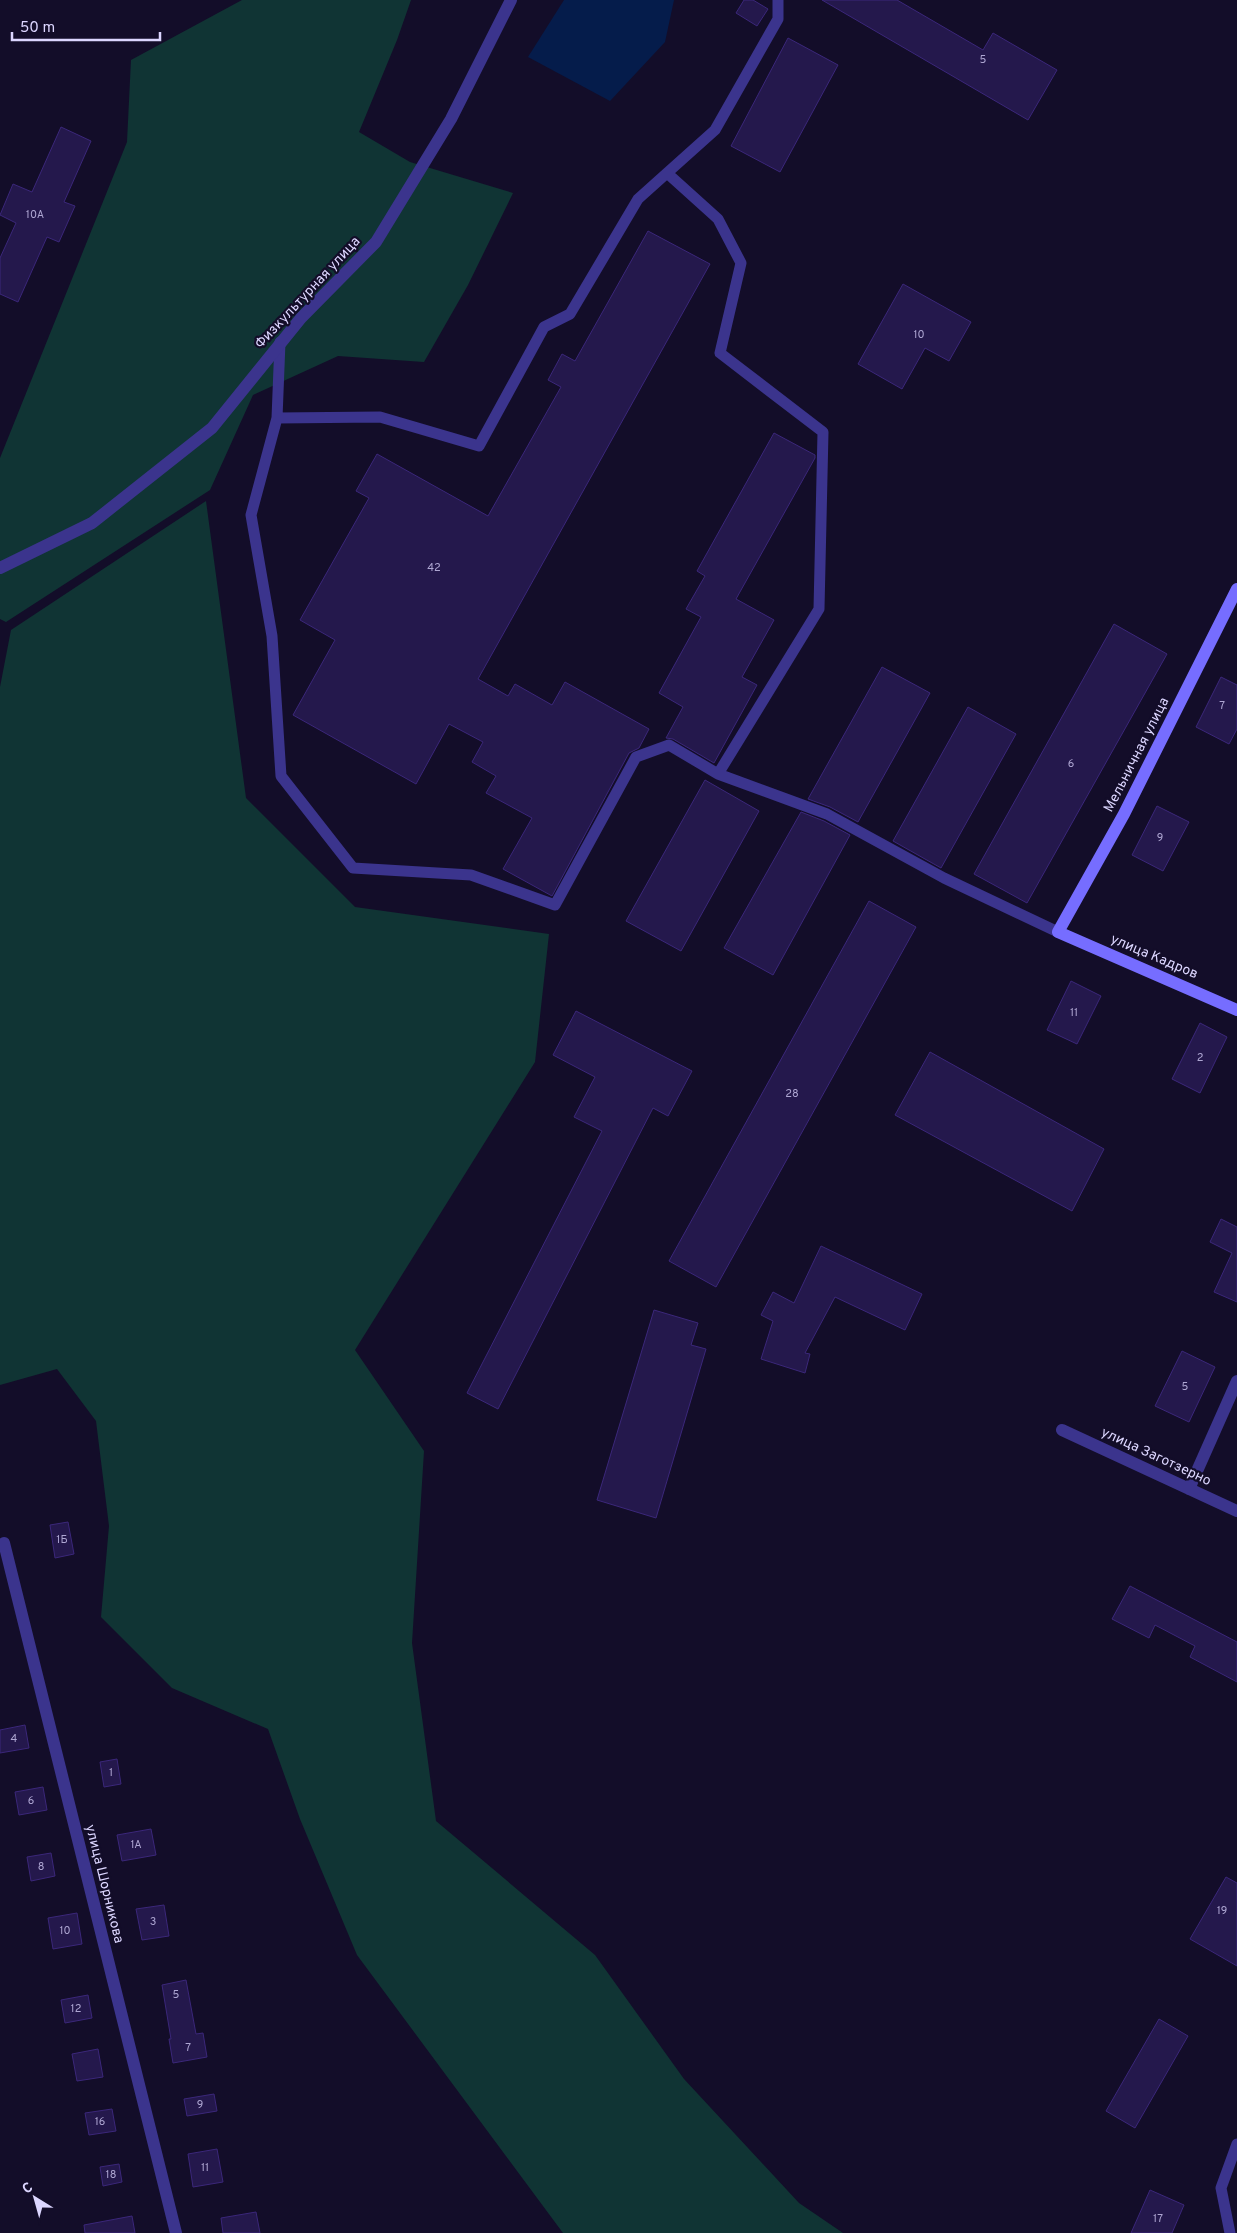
<svg xmlns="http://www.w3.org/2000/svg" width="1237" height="2233" viewBox="0 0 1237 2233" font-family="Overpass,sans-serif">
<style>
.green{fill:#103434}
.water{fill:#051c4b}
.building{fill:#24184c;stroke:#3b277a}
.lines{fill:none;stroke-linecap:round;stroke-linejoin:round}
.lane{stroke:#3b348d;stroke-width:11}
.street{stroke:#3b348d;stroke-width:12}
.secondary{stroke:#766dff;stroke-width:12}
.labels{text-anchor:middle;dominant-baseline:central;stroke-width:4.5;stroke-linejoin:round;paint-order:stroke}
.number-label{font-size:11px;fill:#aea6d2}
.street-label{font-size:14px;fill:#dcd6ff;stroke:#130d29}
</style>
<rect width="100%" height="100%" fill="#130d29"/>
<path class="green" d="M242,0h169l-14,40 -38,92 51,30 103,31 -45,92 -44,77 -86,-6 -85,39 -43,95 -204,132 -6,-3v-161l127,-316 4,-82z
M206,501l40,297 109,109 194,27 -14,128 -180,288 69,101 -12,192 24,178 159,134 89,124 115,124 44,30h-280l-206,-278 -57,-136 -32,-90 -96,-41 -71,-71 8,-91 -13,-105 -39,-52 -57,16v-698l11,-57z"/>
<path class="water" d="M564,0h110l-9,42 -55,59 -82,-44z"/>
<path class="building" d="M744,0h9l15,9 -11,17 -21,-13z
M822,0h75l86,50 10,-17 64,37 -29,50z
M788,38l50,27 -58,107 -49,-26z
M61,127l30,14 -27,61 11,4 -16,36 -12,-5 -29,65 -18,-8v-36l16,-35 -16,-8 13,-31 19,8z
M648,231l62,33 -232,415 30,17 7,-12 37,21 13,-23 84,47 -10,19 -10,5 -77,143 -49,-27 29,-51 -46,-25 10,-17 -24,-14 11,-20 -34,-18 -33,60 -123,-69 42,-75 -35,-20 69,-122 -13,-7 21,-37 111,62 73,-129 -13,-7 14,-26 13,7z
M903,284l68,38 -22,39 -24,-13 -23,41 -44,-25z
M774,433l41,22v3l-79,141 38,21 -32,57 15,8 -43,78 -41,-24 -7,-1 17,-31 -24,-14 42,-76 -15,-8 19,-33 -8,-5z
M1114,624l53,30 -140,249 -53,-29z
M882,667l48,26 -72,129 -28,-15 -22,-8z
M1221,677l16,8v44l-8,15 -33,-17z
M968,707l48,27 -75,134 -48,-27z
M705,780l54,31 -78,140 -55,-30z
M1157,806l32,16 -26,49 -31,-16z
M801,812l23,9 26,14 -77,140 -49,-27z
M869,901l47,26 -200,360 -47,-26z
M1071,981l30,15 -24,48 -30,-14z
M576,1011l116,60 -24,45 -15,-8 -155,301 -31,-16 135,-262 -28,-14 21,-40 -42,-22z
M1200,1023l27,14 -27,56 -28,-14z
M930,1052l174,97 -32,62 -177,-96z
M1221,1219l16,8v75l-23,-10 18,-39 -22,-11z
M821,1246l101,48 -17,36 -70,-33 -30,56 5,1 -5,19 -44,-14 12,-38 -12,-6 12,-23 21,11z
M654,1310l44,13 -7,22 15,4 -50,169 -59,-18z
M1182,1351l33,16 -26,55 -34,-16z
M68,1522l6,32 -19,4 -5,-33z
M1130,1586l107,56v40l-47,-25 5,-11 -40,-21 -6,13 -37,-19z
M25,1725l4,23 -29,5v-23z
M117,1759l4,25 -17,3 -4,-25z
M43,1787l4,23 -28,5 -4,-23z
M151,1829l5,26 -34,6 -5,-26z
M51,1853l4,23 -24,5 -4,-24z
M1226,1877l11,6v83l-47,-27z
M164,1905l5,31 -27,4 -6,-31z
M77,1913l5,31 -29,5 -5,-31z
M186,1980l10,54 7,-1 4,24 -34,6 -4,-24h2l-9,-54z
M88,1995l4,23 -27,5 -4,-23z
M1159,2019l29,17 -53,92 -29,-17z
M98,2049l5,28 -26,4 -5,-27z
M214,2094l3,17 -30,5 -3,-17z
M112,2109l4,22 -27,4 -4,-22z
M217,2149l6,33 -30,5 -5,-33z
M119,2164l3,18 -19,4 -3,-19z
M1150,2190l34,15 -12,28h-41z
M256,2212l4,21h-37l-2,-15z
M132,2216l3,17h-50l-1,-8z"/>
<g class="lines">
<path class="lane" d="M280,342l-3,76 -26,97 21,121 9,140 72,92 118,7 84,30 81,-148 33,-12 49,29 109,40 117,64 114,54
M277,418l103,-1 99,29 65,-119 26,-13 68,-115 29,-26
M718,774l101,-165 4,-177 -103,-79 21,-90 -23,-44 -51,-46 48,-43 63,-111v-19
M1230,2233l-9,-45 16,-44"/>
<path class="street" d="M0,568l92,-45 120,-95 89,-110 75,-76 75,-123 60,-119
M1062,1430l175,81
M1189,1489l48,-108
M4,1543l172,690"/>
<path class="secondary" d="M1237,589l-113,225 -66,118 179,78"/>
</g>
<g class="labels">
<g class="number-label">
<text x="983" y="60">5</text>
<text x="35" y="215">10А</text>
<text x="919" y="335">10</text>
<text x="434" y="568">42</text>
<text x="1222" y="706">7</text>
<text x="1071" y="764">6</text>
<text x="1160" y="838">9</text>
<text x="1074" y="1013">11</text>
<text x="1200" y="1058">2</text>
<text x="792" y="1094">28</text>
<text x="1185" y="1387">5</text>
<text x="62" y="1540">1Б</text>
<text x="14" y="1739">4</text>
<text x="111" y="1773">1</text>
<text x="31" y="1801">6</text>
<text x="136" y="1845">1А</text>
<text x="41" y="1867">8</text>
<text x="1222" y="1911">19</text>
<text x="153" y="1922">3</text>
<text x="65" y="1931">10</text>
<text x="176" y="1995">5</text>
<text x="76" y="2009">12</text>
<text x="188" y="2048">7</text>
<text x="200" y="2105">9</text>
<text x="100" y="2122">16</text>
<text x="205" y="2168">11</text>
<text x="111" y="2175">18</text>
<text x="1158" y="2219">17</text>
</g>
<g class="street-label">
<text transform="translate(308 293) rotate(-47)">Физкультурная улица</text>
<text transform="translate(1137 755) rotate(-63)">Мельничная улица</text>
<text transform="translate(1154 957) rotate(23)">улица Кадров</text>
<text transform="translate(1156 1457) rotate(25)">улица Заготзерно</text>
<text transform="translate(104 1884) rotate(76)">улица Шорникова</text>
</g>
</g>
<g transform="translate(35 2198) rotate(323)" stroke="#130d29" stroke-width="4" paint-order="stroke">
<path d="M0-4L9 19L0 12L-9 19Z" fill="#dcd6ff"/>
<text y="-8" font-size="14" font-weight="bold" text-anchor="middle" fill="#dcd6ff">С</text>
</g>
<path d="M12 32v8h148v-8" fill="none" stroke="#dcd6ff" stroke-width="2.5"/>
<text x="20" y="32" font-size="15" fill="#dcd6ff" stroke="#130d29" stroke-width="4" paint-order="stroke">50 m</text>
</svg>
